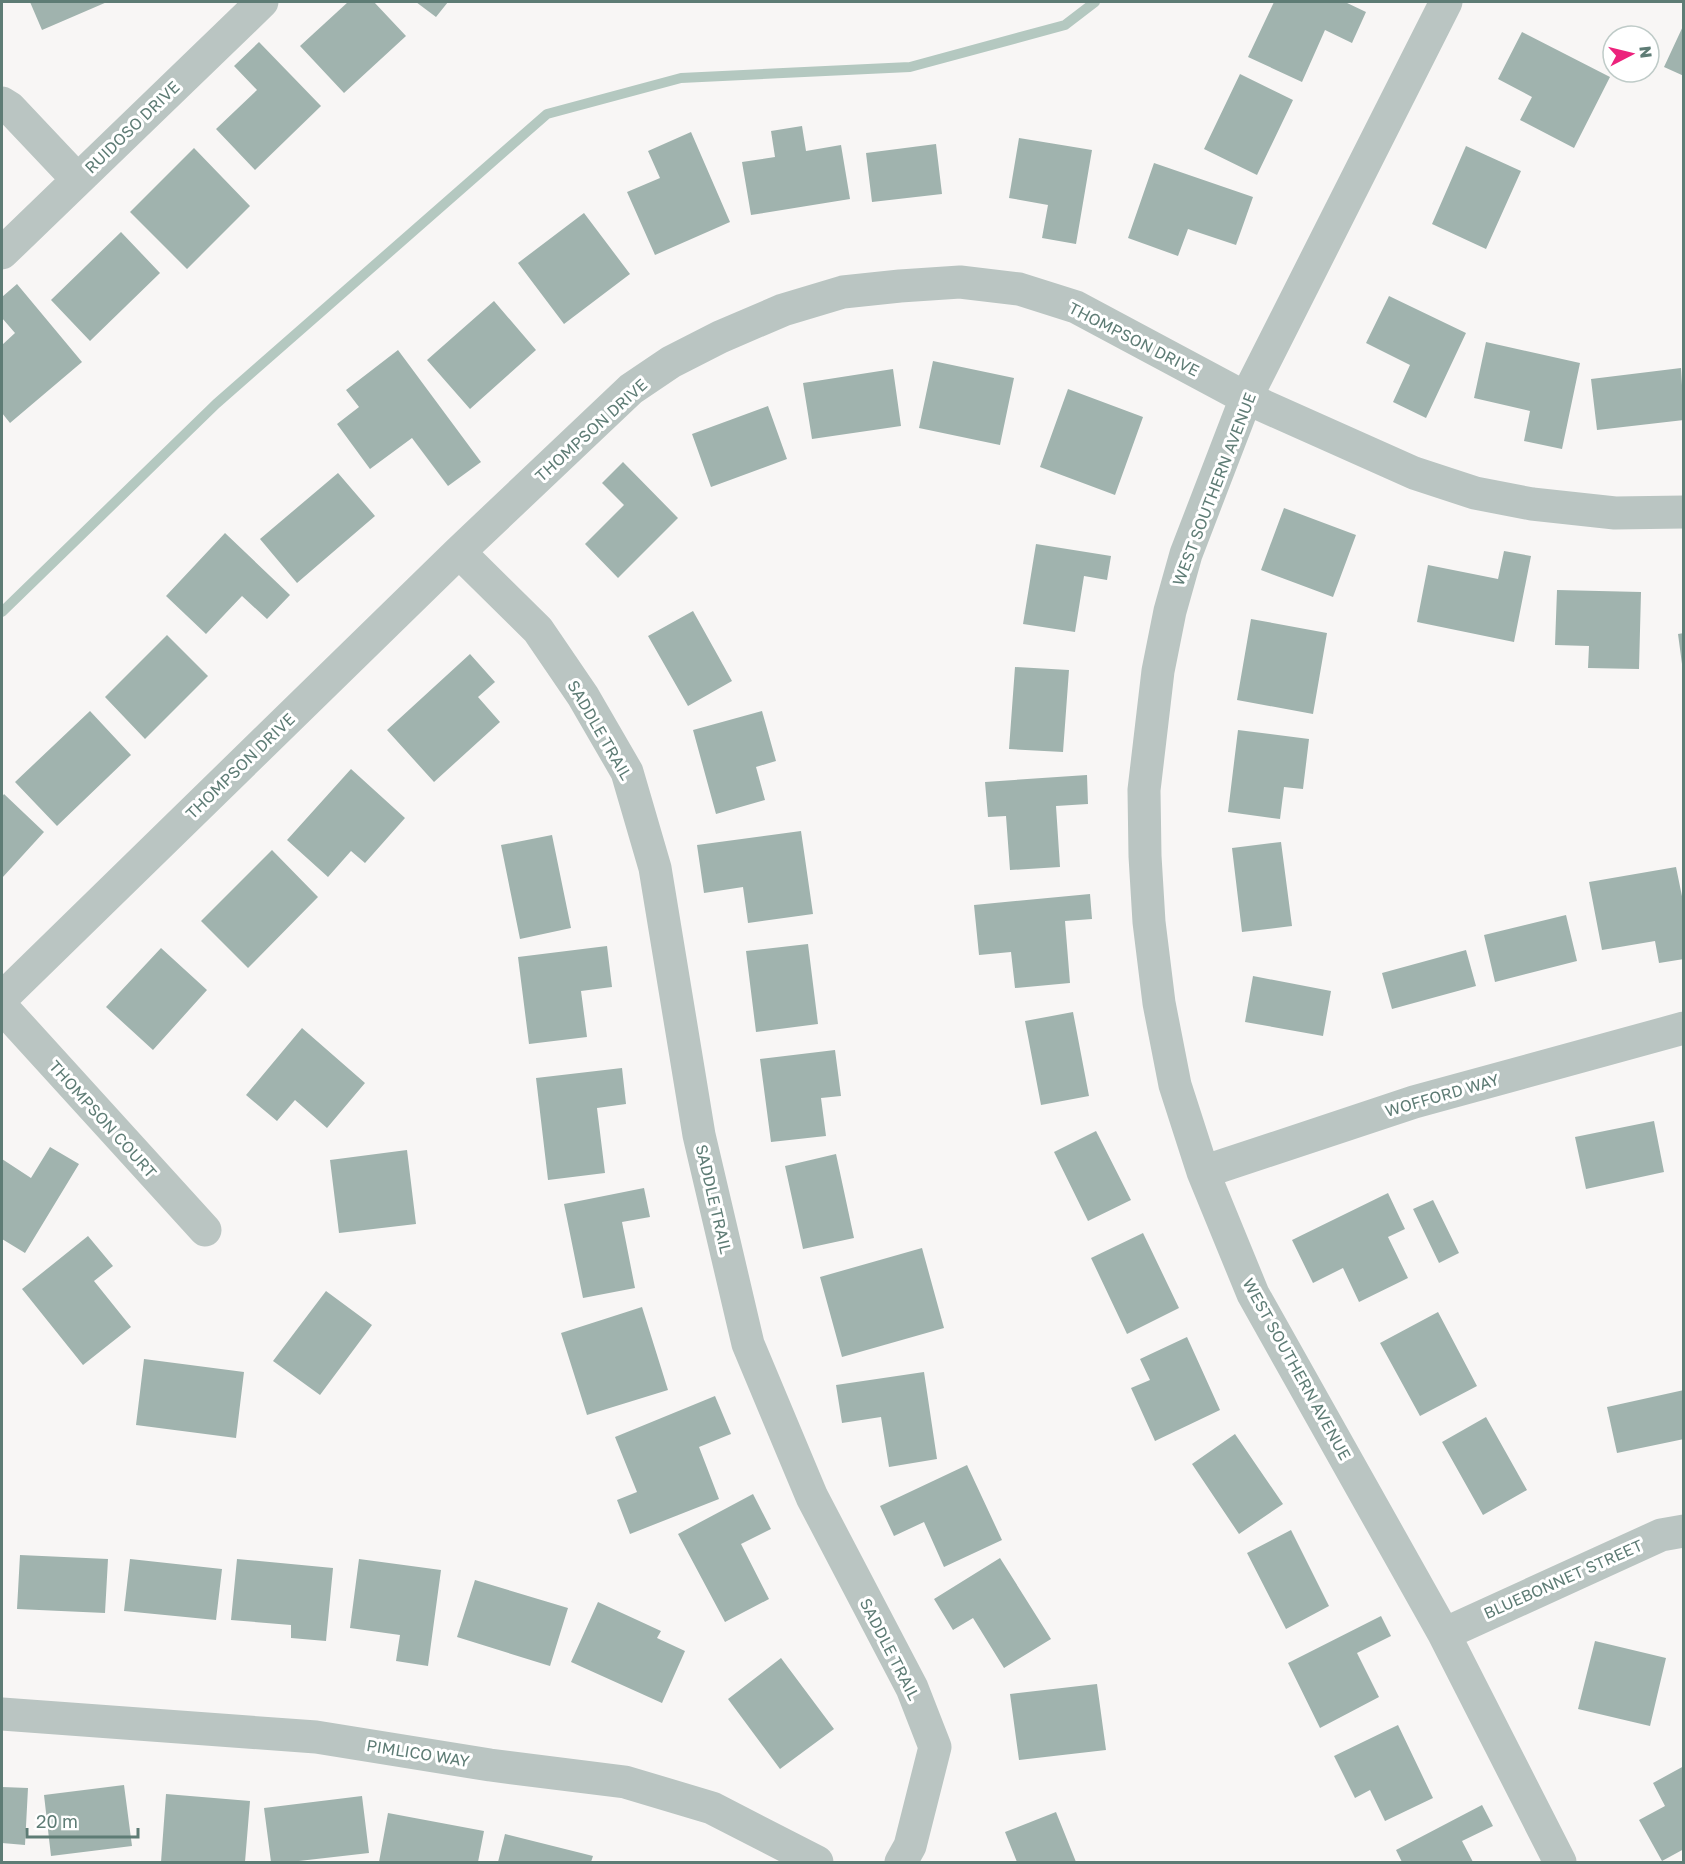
<svg xmlns="http://www.w3.org/2000/svg" width="1685" height="1864" viewBox="0 0 1685 1864" font-family="'Golos Text',sans-serif">
<style>
.lines{fill:none;stroke-linecap:round;stroke-linejoin:round}
.stream{stroke:#b4c8c0;stroke-width:10}
.building{fill:#a0b3ae}
.street{stroke:#bac5c2;stroke-width:33}
.labels{text-anchor:middle;dominant-baseline:central;stroke-width:6;stroke-linejoin:round;paint-order:stroke}
.street-label{font-size:16px;fill:#5e7c75;stroke:#fff}
</style>
<rect width="100%" height="100%" fill="#f8f6f5"/>
<g class="lines">
<path class="stream" d="M2,612l214,-208 331,-290 134,-36 229,-11 155,-42 30,-23"/>
</g>
<path class="building" d="M30,2h77l-65,28z
M348,2h26l32,34 -62,57 -44,-47z
M416,2h32l-12,15z
M1274,2h71l21,10 -14,31 -27,-13 -23,52 -54,-25z
M1684,24v52l-20,-9z
M1522,32l88,45 -36,71 -54,-28 12,-23 -34,-18z
M259,42l62,64 -66,64 -39,-41 41,-39 -23,-24z
M1240,74l53,26 -36,75 -53,-26z
M802,126l4,25 35,-6 9,54 -99,16 -9,-53 33,-5 -4,-26z
M691,132l39,90 -75,33 -28,-63 33,-14 -12,-27z
M1019,138l73,12 -16,94 -34,-6 6,-33 -39,-7z
M936,144l6,50 -70,8 -6,-49z
M1466,146l55,25 -35,78 -54,-25z
M194,148l56,58 -63,63 -57,-57z
M1154,163l99,34 -17,48 -48,-16 -10,27 -50,-18z
M584,213l46,61 -66,50 -46,-61z
M121,232l39,41 -70,68 -39,-41z
M17,284l65,78 -72,61 -8,-10v-68l13,-12 -13,-15v-21z
M1389,296l77,37 -40,85 -33,-16 17,-37 -44,-22z
M494,301l42,49 -66,59 -43,-49z
M1486,342l94,21 -18,86 -38,-8 6,-30 -56,-13z
M398,350l83,112 -33,24 -36,-48 -42,31 -33,-45 22,-17 -13,-17z
M933,361l81,17 -14,67 -81,-17z
M1681,368l3,52 -87,10 -6,-51z
M893,369l8,57 -89,13 -9,-56z
M1068,389l75,28 -28,78 -75,-28z
M768,406l19,53 -76,28 -19,-53z
M623,462l55,56 -60,60 -33,-34 39,-39 -22,-22z
M338,473l37,43 -78,67 -37,-44z
M1284,508l72,27 -23,62 -72,-27z
M225,533l65,62 -23,24 -25,-23 -36,38 -40,-38z
M1036,544l75,12 -4,24 -23,-4 -9,56 -52,-8z
M1504,551l27,5 -17,86 -97,-20 11,-57 70,14z
M1557,590l84,2 -2,77 -51,-1 1,-22 -34,-1z
M693,611l39,70 -44,25 -40,-70z
M1251,619l76,14 -14,81 -76,-14z
M1684,633v31h-2l-4,-30z
M167,635l41,41 -63,63 -40,-42z
M470,654l25,28 -17,15 22,25 -66,60 -47,-52z
M1015,667l54,3 -6,82 -54,-3z
M90,711l41,44 -74,71 -42,-44z
M762,711l14,50 -20,6 9,33 -49,14 -23,-84z
M1238,730l71,9 -6,50 -19,-2 -4,32 -52,-7z
M351,769l54,49 -40,45 -14,-12 -23,26 -41,-37z
M1087,775l1,29 -32,2 4,61 -50,3 -4,-54 -18,1 -3,-35z
M4,794l40,38 -42,46v-81z
M801,831l12,83 -65,9 -5,-36 -39,6 -7,-48z
M552,835l19,93 -51,11 -19,-94z
M1281,842l11,84 -50,6 -10,-84z
M272,850l46,47 -70,71 -47,-47z
M1676,867l8,39v53l-25,4 -4,-22 -53,9 -13,-68z
M1090,894l2,25 -27,2 5,62 -55,5 -4,-36 -32,3 -5,-50z
M1566,915l11,46 -82,21 -11,-47z
M808,944l10,80 -62,8 -10,-81z
M607,946l5,41 -31,4 6,46 -58,7 -11,-87z
M161,948l46,42 -54,60 -47,-43z
M1466,950l10,36 -84,23 -10,-36z
M1253,976l78,15 -8,45 -78,-14z
M1073,1012l16,84 -48,9 -16,-84z
M302,1028l63,55 -38,45 -32,-28 -18,21 -31,-26z
M835,1050l6,46 -20,2 5,38 -55,6 -11,-83z
M622,1068l4,36 -29,4 8,65 -57,7 -12,-102z
M1654,1121l10,51 -78,17 -11,-52z
M1096,1131l35,69 -43,21 -34,-69z
M50,1147l29,17 -54,89 -23,-14v-80l29,19z
M407,1150l9,74 -77,9 -9,-73z
M836,1154l18,84 -51,11 -18,-83z
M644,1188l6,29 -28,5 13,66 -52,10 -19,-94z
M1388,1193l17,36 -17,8 20,41 -49,24 -16,-34 -30,15 -21,-43z
M1433,1200l26,53 -20,10 -26,-54z
M1143,1233l36,75 -52,26 -36,-76z
M88,1236l25,30 -19,15 37,46 -48,38 -61,-76z
M922,1248l22,80 -102,29 -22,-80z
M326,1291l46,34 -52,70 -47,-34z
M642,1307l26,83 -81,25 -26,-82z
M1438,1312l39,74 -57,30 -40,-73z
M1187,1337l33,73 -65,31 -24,-53 19,-8 -10,-21z
M144,1359l100,13 -8,66 -100,-13z
M924,1372l13,87 -48,8 -8,-50 -39,6 -6,-38z
M1684,1390v49l-67,14 -10,-46z
M715,1396l16,38 -32,13 20,52 -89,35 -13,-34 20,-8 -22,-55z
M1486,1417l41,73 -44,25 -41,-73z
M1235,1434l48,70 -44,30 -47,-70z
M967,1465l35,75 -58,27 -20,-45 -30,14 -14,-30z
M753,1494l18,35 -30,15 28,55 -44,23 -47,-88z
M1291,1530l38,76 -43,23 -39,-76z
M20,1555l88,4 -3,54 -88,-4z
M1000,1558l51,81 -47,29 -31,-50 -20,12 -19,-31z
M130,1559l92,10 -6,51 -92,-9z
M237,1559l96,9 -7,73 -35,-3v-13l-60,-5z
M359,1559l82,11 -13,96 -32,-5 4,-26 -50,-7z
M475,1580l93,28 -18,58 -93,-29z
M598,1602l63,29 -4,7 28,13 -23,52 -91,-41z
M1381,1616l10,20 -34,17 22,44 -59,31 -32,-65z
M1595,1641l71,17 -16,68 -72,-17z
M781,1658l53,71 -54,40 -52,-70z
M1097,1684l9,66 -87,10 -9,-66z
M1398,1725l35,73 -48,23 -15,-31 -15,8 -21,-42z
M1684,1766v83l-22,12 -23,-41 26,-14 -12,-23z
M124,1785l8,61 -81,10 -7,-61z
M2,1787l26,1 -3,57 -23,-2z
M166,1794l84,7 -5,61h-84z
M362,1796l7,57 -79,9h-19l-7,-54z
M1482,1805l11,21 -31,15 11,21h-71l-6,-12z
M1056,1812l20,50h-59l-12,-30z
M388,1813l96,18 -6,31h-99z
M505,1834l88,22 -2,6h-93z"/>
<g class="lines">
<path class="street" d="M1446,2l-200,396 -60,156 -16,57 -12,60 -14,119 1,66 4,66 10,81 16,82 28,87 50,122 191,340 116,228
M2,103l8,5 67,71
M2,253l260,-251
M459,552l79,78 45,66 44,76 28,96 44,267 49,209 64,153 100,191 23,59 -25,99 -9,16
M2,998l457,-446 172,-163 40,-27 49,-25 63,-27 60,-18 57,-6 60,-4 59,7 57,18 170,91 168,75 61,20 57,11 83,9 69,-1
M2,1007l203,223
M1203,1172l211,-70 270,-74
M1444,1634l217,-99 23,-4
M2,1714l314,23 174,28 135,17 87,26 105,54"/>
</g>
<g class="labels">
<g class="street-label">
<text transform="translate(132 127) rotate(-44)">RUIDOSO DRIVE</text>
<text transform="translate(1134 339) rotate(27)">THOMPSON DRIVE</text>
<text transform="translate(591 430) rotate(-42)">THOMPSON DRIVE</text>
<text transform="translate(1214 489) rotate(-69)">WEST SOUTHERN AVENUE</text>
<text transform="translate(600 730) rotate(60)">SADDLE TRAIL</text>
<text transform="translate(240 766) rotate(-44)">THOMPSON DRIVE</text>
<text transform="translate(1442 1095) rotate(-16)">WOFFORD WAY</text>
<text transform="translate(103 1119) rotate(48)">THOMPSON COURT</text>
<text transform="translate(714 1199) rotate(77)">SADDLE TRAIL</text>
<text transform="translate(1297 1369) rotate(61)">WEST SOUTHERN AVENUE</text>
<text transform="translate(1563 1579) rotate(-24)">BLUEBONNET STREET</text>
<text transform="translate(890 1649) rotate(63)">SADDLE TRAIL</text>
<text transform="translate(418 1753) rotate(9)">PIMLICO WAY</text>
</g>
</g>
<rect width="1685" height="1864" fill="none" stroke="#5e7c75" stroke-width="6"/>
<g transform="translate(1631 54) rotate(83)"><circle r="28" fill="#ffffff" stroke="#bfcbc8" stroke-width="1.5"/>
<path d="M0-4.5L10 22L0 15L-10 22Z" fill="#ec227c"/>
<text y="-9" font-size="16" font-weight="bold" text-anchor="middle" fill="#5e7c75">N</text>
</g>
<path d="M27 1828v9h111v-9" fill="none" stroke="#5e7c75" stroke-width="3"/>
<text x="36" y="1828" font-size="18" fill="#5e7c75" stroke="#ffffff" stroke-width="4.5" paint-order="stroke">20 m</text>
</svg>
